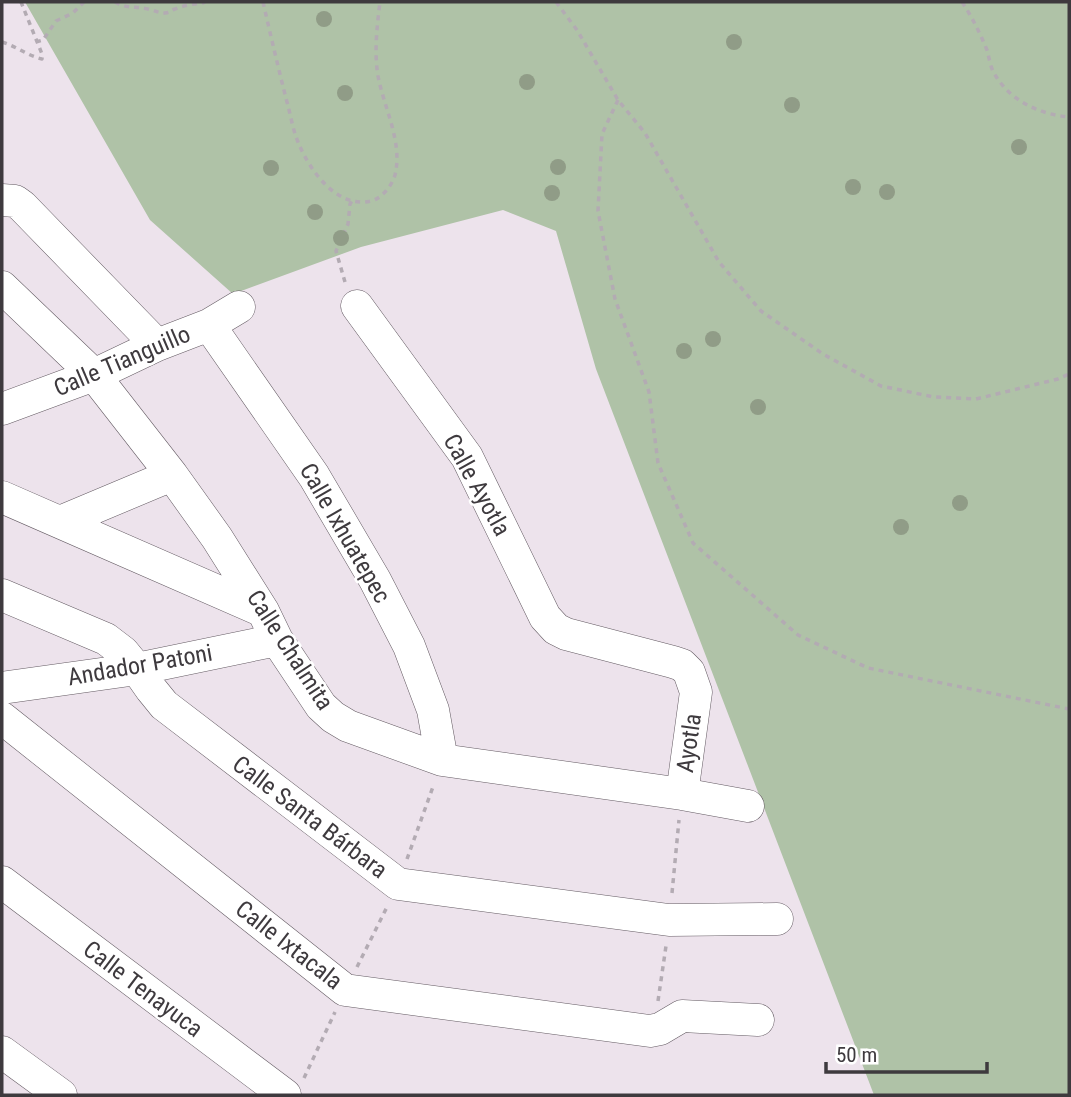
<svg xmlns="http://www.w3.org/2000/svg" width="1071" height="1097" viewBox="0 0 1071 1097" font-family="'Roboto Condensed',sans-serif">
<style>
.green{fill:#afc2a7}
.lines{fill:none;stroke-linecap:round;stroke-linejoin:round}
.minor-casing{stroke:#645b63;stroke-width:33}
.path{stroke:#b3abb3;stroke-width:3.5;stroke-dasharray:5 5;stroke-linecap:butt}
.minor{stroke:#fff;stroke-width:32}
.tree{fill:#909c87}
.labels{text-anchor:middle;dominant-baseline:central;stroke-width:5;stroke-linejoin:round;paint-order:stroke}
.street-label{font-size:24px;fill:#3e3a3e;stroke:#fff}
</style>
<rect width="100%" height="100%" fill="#ede3ec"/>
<path class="green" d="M25,2h1044v1093h-195l-278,-726 -40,-138 -53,-21 -142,37 -128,47 -83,-74z"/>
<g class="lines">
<g class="minor-casing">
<path id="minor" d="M2,200l13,1 7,5 135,139
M2,287l92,88 78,100 45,63 46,73 14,29 44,66 12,11 15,9 94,34 240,34 66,12
M357,306l110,151 78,160 11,12 10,5 107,28 9,3 7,7 7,20 -14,102
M209,325l105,151 61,104 34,66 24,64 9,50
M2,409l92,-34 63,-30 52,-20 30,-18
M2,497l261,114
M60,522l112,-47
M2,595l104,44 17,13 14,17 14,20 13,16 234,179 271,36 108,-1
M2,688l135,-19 140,-29
M2,718l343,272 305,41 10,-2 22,-13 76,4
M2,882l283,213
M2,1052l59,43"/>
</g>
<path class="path" d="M115,2c11,7 21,4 33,7 6,1 10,4 17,4 7,-1 4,-2 10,-4 9,-4 19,-5 28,-6l2,-1
M263,2c8,35 16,69 25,104 3,11 5,24 10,36 11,27 38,67 73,59 10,-2 21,-15 24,-26 8,-33 -11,-67 -17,-99 -4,-24 -1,-50 2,-74
M556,2l21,28 41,70 27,33 74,129 42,49 62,43 58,32 53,11 42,2 82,-20 11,-5
M962,2c10,15 18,31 25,48 2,7 3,15 6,21 15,29 45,43 76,46
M2,42c14,4 26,14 40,17v-5l-21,-52
M36,42l7,-2 13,-19 17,-8 11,-11
M618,100l-16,34 -4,77 17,88 34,93 9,71 35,80 105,92 70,33 201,41
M345,282l-9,-31 12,-27 2,-20 2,-3
M407,859l27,-75
M672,893l7,-73
M357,967l31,-62
M658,1001l8,-55
M304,1078l31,-66"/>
<use href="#minor" class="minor"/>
</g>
<g class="tree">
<circle cx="324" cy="19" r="8"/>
<circle cx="734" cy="42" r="8"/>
<circle cx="527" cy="82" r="8"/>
<circle cx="345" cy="93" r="8"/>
<circle cx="792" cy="105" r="8"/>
<circle cx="1019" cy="147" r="8"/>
<circle cx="558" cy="167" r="8"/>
<circle cx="271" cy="168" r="8"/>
<circle cx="853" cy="187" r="8"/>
<circle cx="887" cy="192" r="8"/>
<circle cx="552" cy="193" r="8"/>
<circle cx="315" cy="212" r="8"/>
<circle cx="341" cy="238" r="8"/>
<circle cx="713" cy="339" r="8"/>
<circle cx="684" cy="351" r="8"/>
<circle cx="758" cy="407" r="8"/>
<circle cx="960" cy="503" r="8"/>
<circle cx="901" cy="527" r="8"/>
</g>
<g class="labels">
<g class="street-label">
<text transform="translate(122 361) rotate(-23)">Calle Tianguillo</text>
<text transform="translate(477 485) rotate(61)">Calle Ayotla</text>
<text transform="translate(345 533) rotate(60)">Calle Ixhuatepec</text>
<text transform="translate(290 650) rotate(57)">Calle Chalmita</text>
<text transform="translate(140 665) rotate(-10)">Andador Patoni</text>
<text transform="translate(689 743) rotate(-82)">Ayotla</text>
<text transform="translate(310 817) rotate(37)">Calle Santa Bárbara</text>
<text transform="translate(289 945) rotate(38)">Calle Ixtacala</text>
<text transform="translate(143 989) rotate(37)">Calle Tenayuca</text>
</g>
</g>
<rect width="1071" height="1097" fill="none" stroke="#3e3a3e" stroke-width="7"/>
<path d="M826 1062v10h161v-10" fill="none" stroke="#3e3a3e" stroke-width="3.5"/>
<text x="836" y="1062" font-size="21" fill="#3e3a3e" stroke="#ffffff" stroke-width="5" paint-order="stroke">50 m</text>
</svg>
